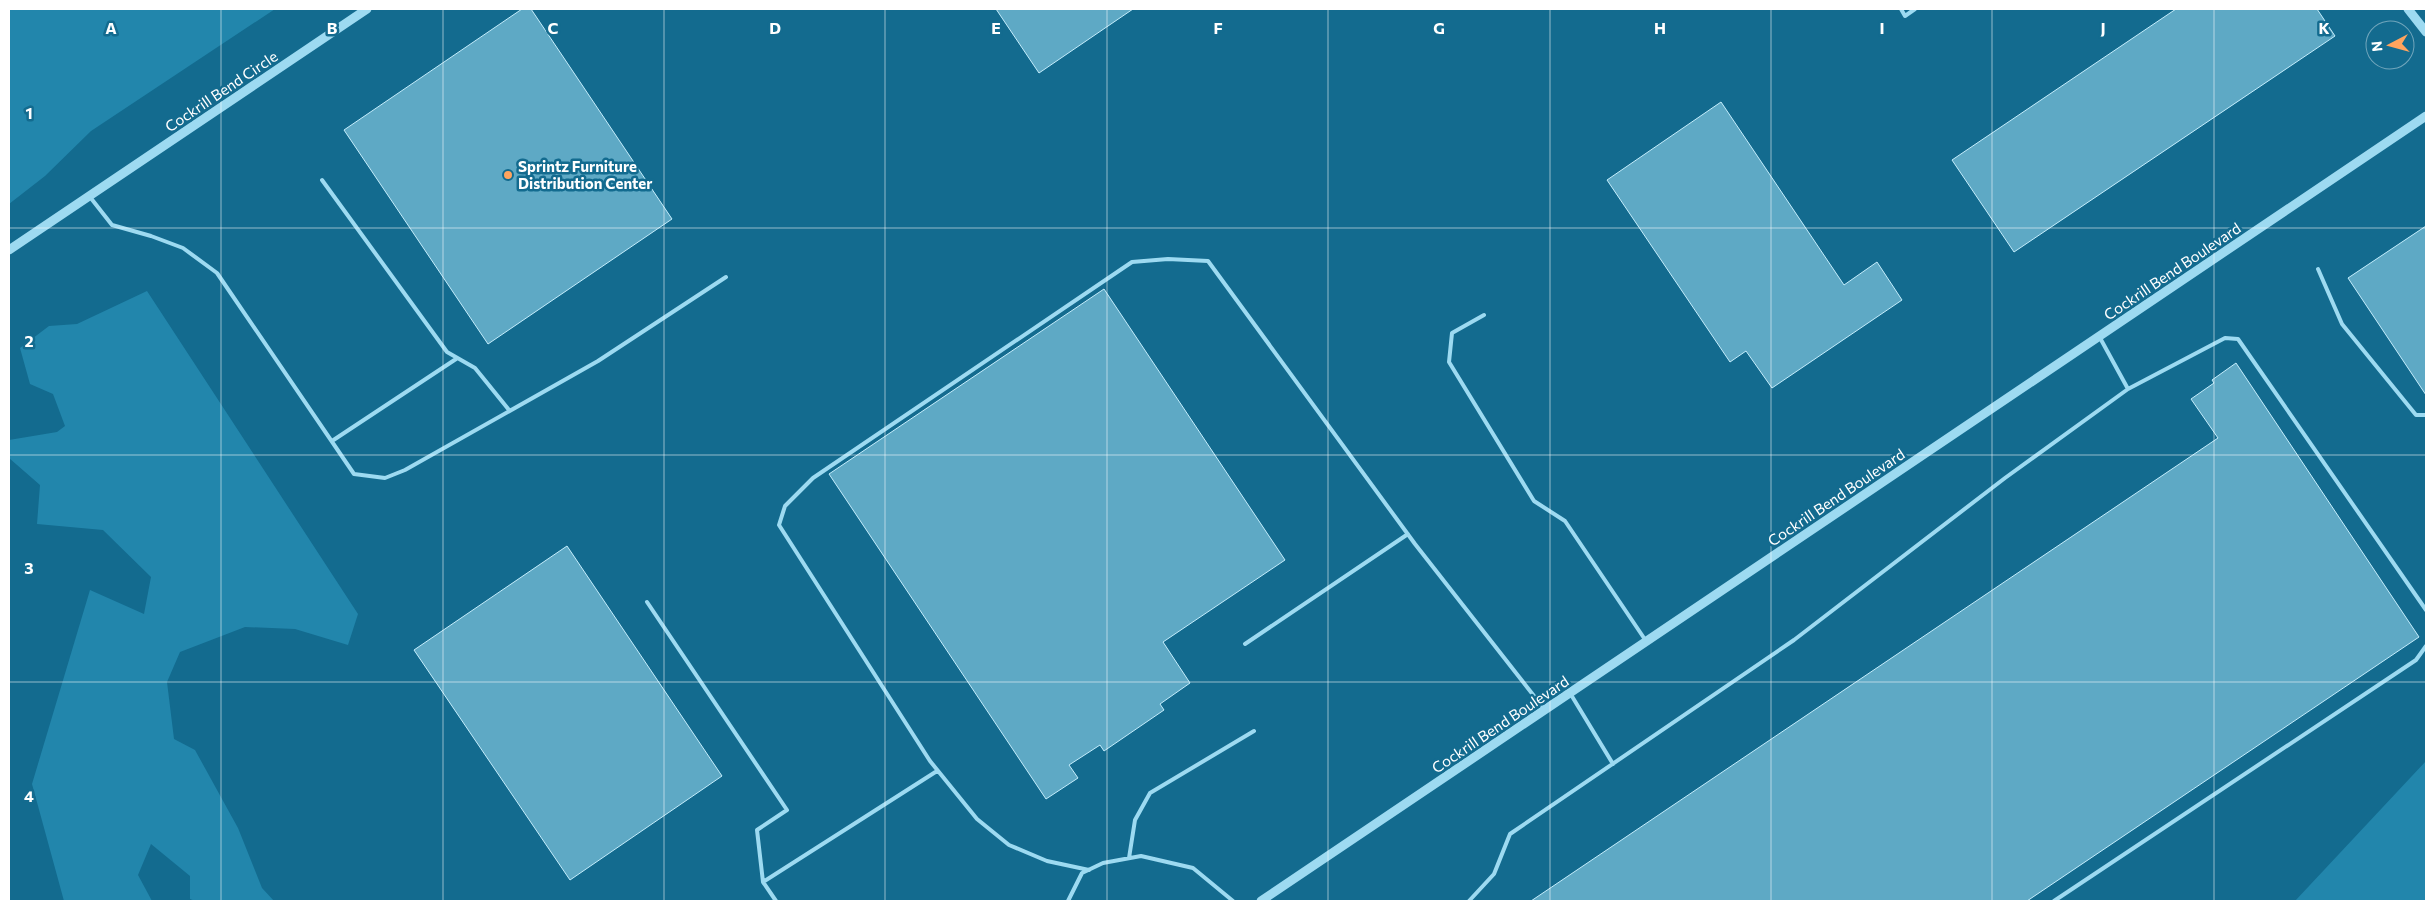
<svg xmlns="http://www.w3.org/2000/svg" width="2435" height="910" viewBox="0 0 2435 910" font-family="Commissioner,sans-serif">
<style>
.green{fill:#2286ac}
.building{fill:#5ea9c5;stroke:#c4edfc}
.lines{fill:none;stroke-linecap:round;stroke-linejoin:round}
.service{stroke:#9ddaf1;stroke-width:4}
.tertiary{stroke:#9ddaf1;stroke-width:9}
.grid{fill:none;stroke:#fff;stroke-width:1;stroke-opacity:0.55}
.poi-dot{fill:#ffa45e;stroke:#136b8f;stroke-width:2}
.labels{text-anchor:middle;dominant-baseline:central;stroke-width:5;stroke-linejoin:round;paint-order:stroke}
.street-label{font-size:15px;fill:#fff;stroke:#136b8f}
.poi-label{font-size:15px;font-weight:bold;fill:#fff;stroke:#136b8f;text-anchor:start}
.grid-label{font-size:16px;text-anchor:middle;font-weight:bold;fill:#fff;stroke:#136b8f;stroke-width:5;stroke-linejoin:round;paint-order:stroke}
</style>
<rect width="100%" height="100%" fill="#136b8f"/>
<path class="green" d="M9,9h266l-184,122 -46,45 -36,28z
M147,291l211,323 -10,31 -53,-16 -50,-2 -65,25 -13,30 7,57 21,11 43,78 24,60 12,13h-79l-5,-2v-23l-39,-32 -13,31 14,26h-88l-32,-117 58,-194 54,24 7,-37 -48,-47 -66,-6 3,-39 -31,-27v-18l48,-8 8,-6 -12,-32 -23,-10 -10,-36 29,-22 28,-2z
M2426,761v140h-131z"/>
<path class="building" d="M522,9h9l141,210 -184,125 -144,-214z
M996,9h137l-94,64z
M2176,9h141l18,27 -321,216 -62,-92z
M1721,102l123,183 33,-23 25,38 -130,88 -26,-37 -16,11 -123,-182z
M2426,226v169l-78,-117z
M1104,289l181,271 -122,82 27,41 -30,21 4,6 -60,41 -4,-6 -31,20 9,13 -32,21 -217,-325z
M2236,363l183,274 -392,264h-496l687,-463 -27,-39 23,-16 -2,-3z
M567,546l155,230 -152,104 -156,-230z"/>
<g class="lines">
<path class="service" d="M1901,9l4,7 10,-7
M322,180l125,172 28,16 34,42
M90,197l22,28 39,11 32,12 34,25 137,201 31,4 20,-8 193,-109 128,-84
M2318,269l24,55 74,91h10
M1484,315l-32,18 -3,29 85,139 31,20 81,120
M2099,336l29,53
M332,441l124,-82
M647,602l140,208 -30,20 6,52
M1245,644l163,-110
M1570,693l43,71
M1129,858l6,-38 15,-27 104,-62
M1089,870l-42,-9 -38,-16 -32,-26 -47,-58 -151,-236 6,-19 28,-28 319,-216 36,-3 40,2 207,283 130,166
M776,901l-13,-19 174,-111
M1068,901l14,-28 21,-10 38,-7 52,12 40,33
M1469,901l25,-27 16,-40 284,-194 211,-162 123,-89 97,-51 13,1 188,271
M2054,901l362,-241 10,-14"/>
<path class="tertiary" d="M2408,9l18,23
M9,250l358,-241
M1261,901l1165,-785"/>
</g>
<path class="grid" d="M221,9v892M443,9v892M664,9v892M885,9v892M1107,9v892M1328,9v892M1550,9v892M1771,9v892M1992,9v892M2214,9v892M9,228h2417M9,455h2417M9,682h2417"/>
<circle class="poi-dot" cx="508" cy="175" r="5"/>
<g class="labels">
<g class="street-label">
<text transform="translate(221 91) rotate(-34)">Cockrill Bend Circle</text>
<text transform="translate(2172 271) rotate(-34)">Cockrill Bend Boulevard</text>
<text transform="translate(1836 497) rotate(-34)">Cockrill Bend Boulevard</text>
<text transform="translate(1500 724) rotate(-34)">Cockrill Bend Boulevard</text>
</g>
<g class="poi-label">
<text x="518" y="166">Sprintz Furniture<tspan x="518" dy="17">Distribution Center</tspan></text>
</g>
</g>
<g class="grid-label">
<text x="111" y="34">A</text>
<text x="332" y="34">B</text>
<text x="553" y="34">C</text>
<text x="775" y="34">D</text>
<text x="996" y="34">E</text>
<text x="1218" y="34">F</text>
<text x="1439" y="34">G</text>
<text x="1660" y="34">H</text>
<text x="1882" y="34">I</text>
<text x="2103" y="34">J</text>
<text x="2324" y="34">K</text>
<text x="29" y="119">1</text>
<text x="29" y="347">2</text>
<text x="29" y="574">3</text>
<text x="29" y="802">4</text>
</g>
<rect width="2435" height="910" fill="none" stroke="#ffffff" stroke-width="20"/>
<g transform="translate(2390 45) rotate(264)"><circle r="24" fill="#136b8f" stroke="#71a6bc"/>
<path d="M0-4L9 19L0 12L-9 19Z" fill="#ffa45e"/>
<text y="-8" font-size="14" font-weight="bold" text-anchor="middle" fill="#ffffff">N</text>
</g>
</svg>
